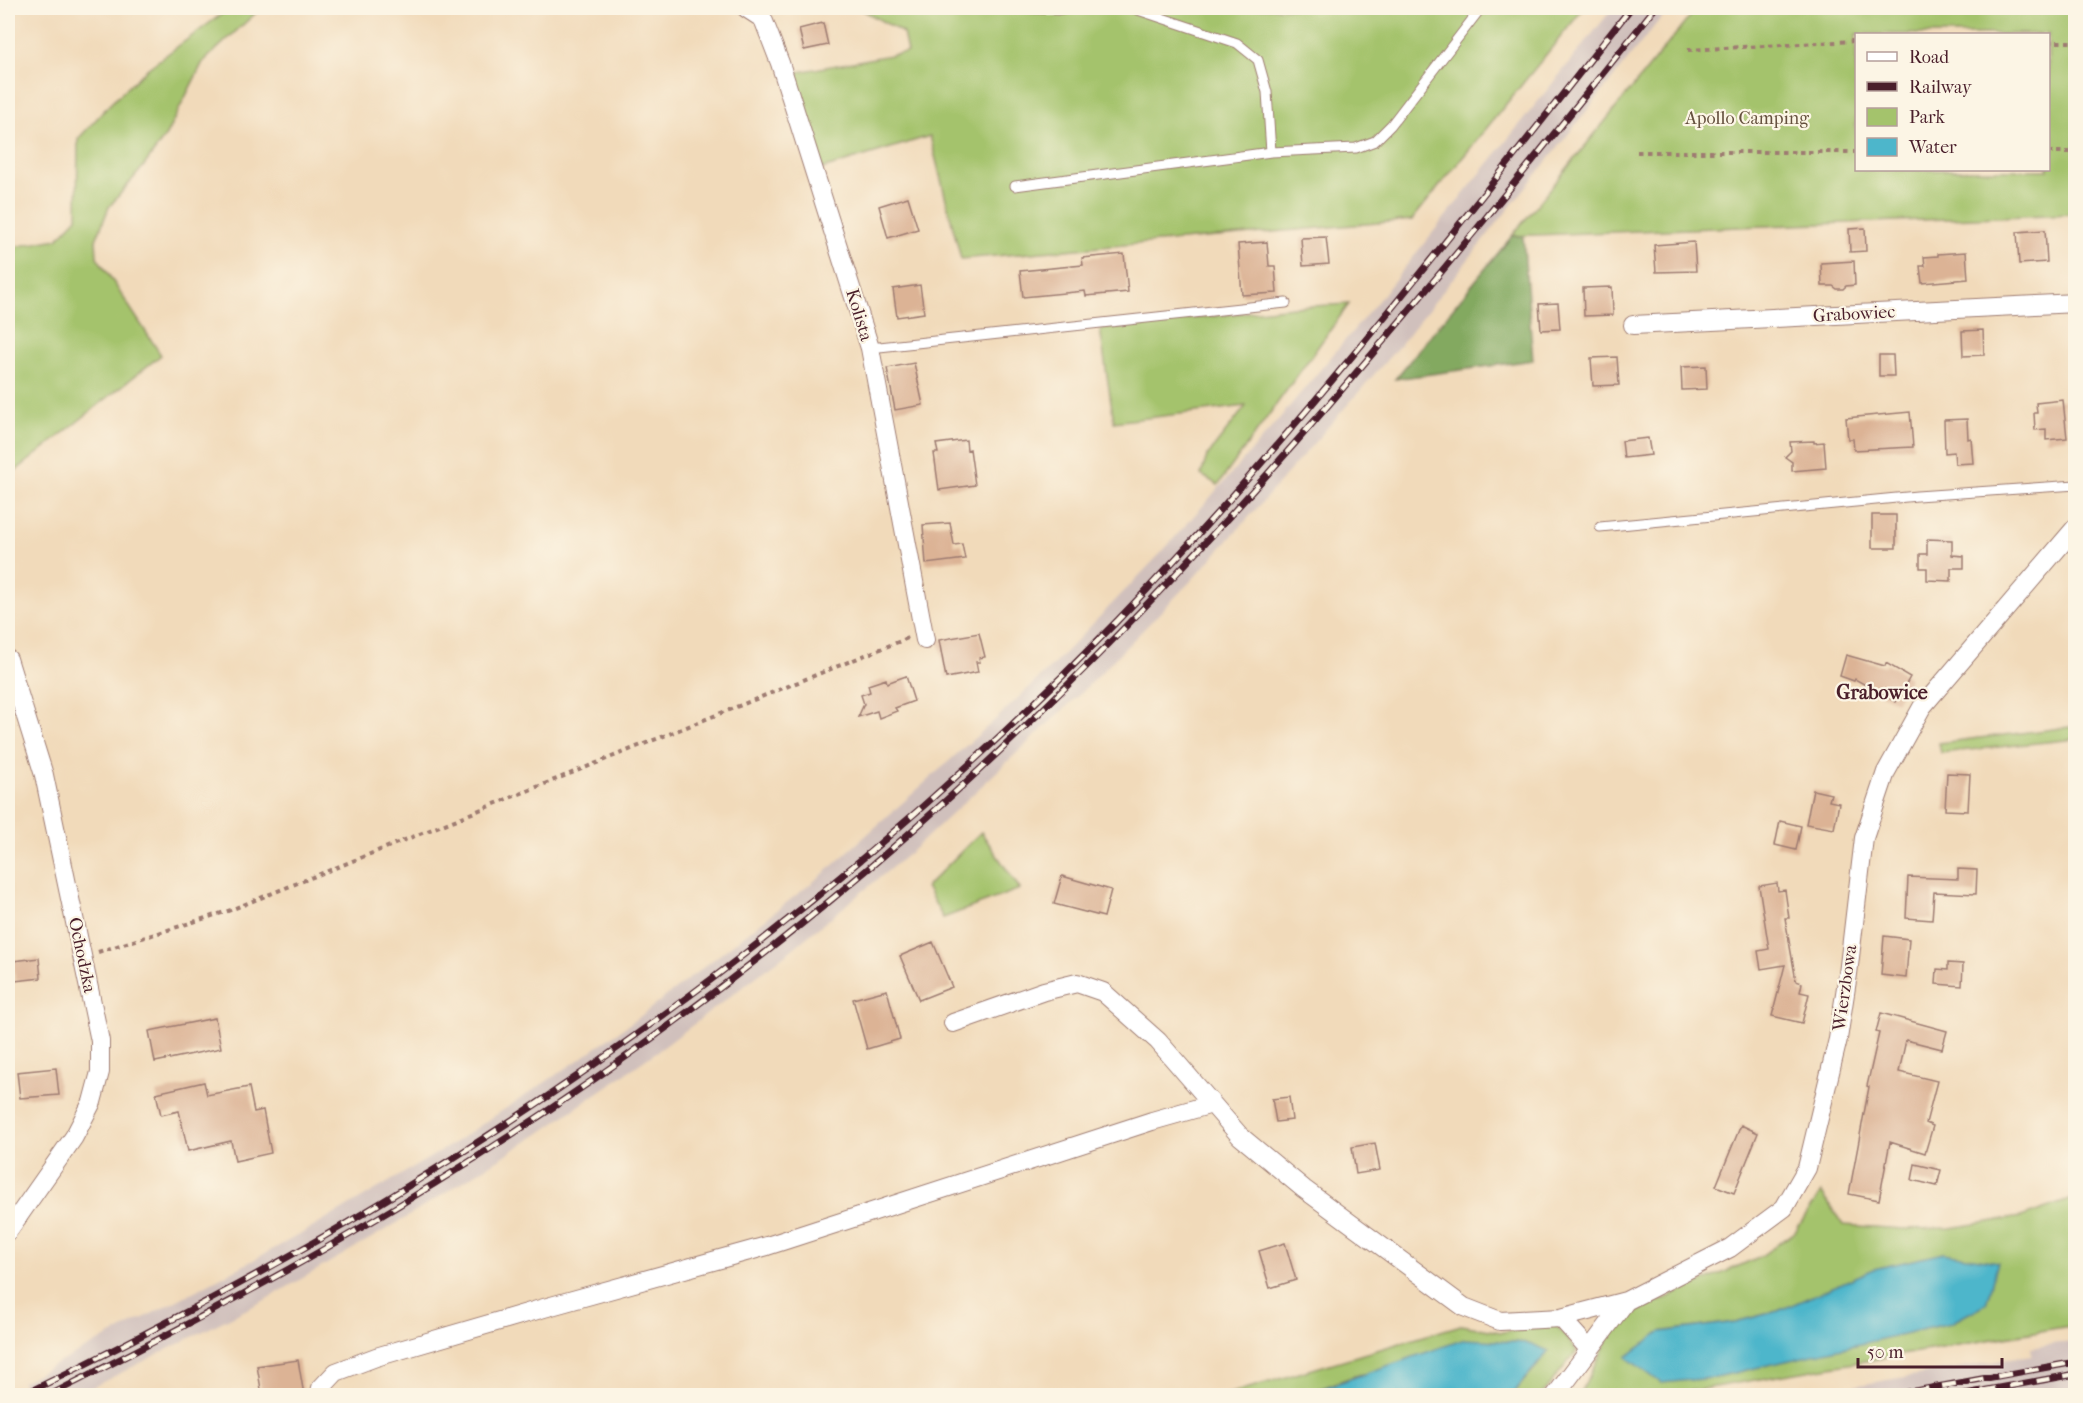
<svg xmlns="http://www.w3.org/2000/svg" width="2083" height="1403" viewBox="0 0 2083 1403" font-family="'IM FELL French Canon',serif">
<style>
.industrial{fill:#d0c0bc}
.green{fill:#a4c36c;stroke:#77714c;stroke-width:1.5;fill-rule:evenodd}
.forest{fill:#83a960;stroke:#666446;stroke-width:1.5}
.water{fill:#4db6cb;stroke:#4c6a7b;stroke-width:1.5}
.building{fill:#dcb395}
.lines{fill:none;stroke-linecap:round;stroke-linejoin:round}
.street-tunnel{stroke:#d0b59d;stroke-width:18;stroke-dasharray:18 9;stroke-linecap:butt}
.lane-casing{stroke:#9e7c72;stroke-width:11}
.street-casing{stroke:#9e7c72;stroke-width:20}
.path{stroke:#9e7c72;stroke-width:4;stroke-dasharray:4.5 4.5;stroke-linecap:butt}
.lane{stroke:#fff;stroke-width:9}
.street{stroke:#fff;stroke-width:18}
.rail-casing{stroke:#4a1f2b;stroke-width:7}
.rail{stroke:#fcf5e5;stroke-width:4.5;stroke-dasharray:14;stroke-linecap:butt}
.labels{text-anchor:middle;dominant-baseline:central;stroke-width:4.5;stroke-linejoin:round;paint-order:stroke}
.park-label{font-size:18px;fill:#65503e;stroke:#fcf5e5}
.street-label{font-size:18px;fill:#4a1f2b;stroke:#fcf5e5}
.neighbourhood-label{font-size:20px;font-weight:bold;fill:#4a1f2b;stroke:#fcf5e5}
</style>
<rect width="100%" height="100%" fill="#fcf5e5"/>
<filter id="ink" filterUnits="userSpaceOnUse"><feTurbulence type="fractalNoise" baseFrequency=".0167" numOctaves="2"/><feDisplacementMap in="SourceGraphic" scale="12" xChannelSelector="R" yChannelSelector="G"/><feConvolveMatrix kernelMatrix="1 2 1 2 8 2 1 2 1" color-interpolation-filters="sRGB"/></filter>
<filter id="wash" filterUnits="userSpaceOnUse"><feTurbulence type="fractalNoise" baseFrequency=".008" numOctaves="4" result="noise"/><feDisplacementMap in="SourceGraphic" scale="24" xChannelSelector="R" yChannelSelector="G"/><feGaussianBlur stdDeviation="1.35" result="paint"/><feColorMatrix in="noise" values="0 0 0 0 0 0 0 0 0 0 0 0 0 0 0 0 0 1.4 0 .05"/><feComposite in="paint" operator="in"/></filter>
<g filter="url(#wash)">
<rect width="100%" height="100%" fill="#f1daba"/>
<path class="industrial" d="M1613,8h56l-269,337 -157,179 -53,58 -108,110 -170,159 -122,100 -125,95 -128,89 -133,84 -137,80 -190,96h-69v-2l15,-8 -1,-3 226,-119 67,-37 136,-81 129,-86 62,-44 180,-140 175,-157 59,-56 105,-109 101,-114 111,-132z
M2075,1340v49l-40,7 -234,-1 231,-40 -1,-7z"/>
<path class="green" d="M230,8h31l-58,54 -37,73 -23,32 -34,40 -13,33 1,17 64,98 -153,122v-229l49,-9 20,-21 1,-79 33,-36 36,-34z
M859,8h725l-172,212 -451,39 -31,-123 -108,33 -29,-96 114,-21 -4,-19z
M1697,8h378v206l-563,22zM1856,34h192v136h-192z
M1349,304l-131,181 -17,-10 6,-19 39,-50 -132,16 -14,-93 193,-22z
M2070,727l5,1v11l-134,14 -2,-10z
M981,832l39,57 -77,29 -17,-31z
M1821,1192l22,33 61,4 46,-1 71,-11 54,-19v127l-407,70 -89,1 40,-77 142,-63 34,-24zM1810,1298l141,25 -291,9 75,-10 43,-11z
M1461,1325l40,7 56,-6 20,25 -36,44h-28c10,-16 25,-28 35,-44l-191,24 -54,20 -81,1z"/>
<path class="forest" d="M1512,236h11l10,124 -138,19z"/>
<path class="water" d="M1943,1253l55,9 -12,42 -35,19 -239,55 -51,5 -35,-26 34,-25 75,-10 43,-11 96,-42z
M1465,1339l64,4 20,8c-12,15 -26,28 -36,44h-210z"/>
<g id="blocks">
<path class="building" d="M823,23l5,22 -24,5 -5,-21z
M908,197l10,32 -30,9 -9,-32z
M1865,228l1,23 -16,1 -1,-23z
M2045,230l2,32 -28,2 -2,-32z
M1326,237l3,27 -26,2 -2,-28z
M1267,242l2,24h6l2,27 -35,2 -4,-51z
M1694,242l2,29 -40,1 -2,-27z
M1966,252l2,27 -46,4 -2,-17h5l-1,-9 14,-1v-2z
M1124,254l4,38 -42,4 -1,-5 -62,6 -3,-26 63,-6 -1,-7z
M1854,261l1,24 -9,1 -3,3h-6l-4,-3h-11l-1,-23z
M920,285l4,28 -27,4 -4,-28z
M1612,287l1,28 -29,1 -1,-28z
M1558,303l2,26 -19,1 -2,-26z
M1983,330l1,25 -21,1 -1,-25z
M1879,355h14l1,21h-15z
M1617,357l2,28 -26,1 -2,-28z
M914,363l9,42 -28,5 -8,-42z
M1706,366l1,23 -25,1 -1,-23z
M2063,400l4,38 -21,2v-11l-11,1 -1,-17h3l-1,-10z
M1910,412l3,35 -59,3 -1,-11h-5l-2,-21z
M1967,419l1,20 3,-1 2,25 -18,1 -1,-12 -9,1 -1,-33z
M1648,438l3,17 -27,3 -2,-17z
M966,440l1,10 3,-1 5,36 -36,5 -5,-37h4l-2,-9z
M1814,441v2l10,-1 2,26 -34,3v-9l-7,-5 6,-6 -1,-9z
M1872,515h24v33h-24z
M950,523l4,22 8,-1 3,15 -39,5 -3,-39z
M1927,539l25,1v15l12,1v12h-13v13l-24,-1v-12h-7v-14h7z
M979,633l6,24 -6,1 1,4h-4l2,10 -32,6 -7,-38z
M1846,655l39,11 1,-3 24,14 -14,25 -41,-23 -1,2 -14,-5z
M906,676l8,25 -19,7 2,3 -18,7 -2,-7 -19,6 6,-13 -3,-9 9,-3 -2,-7 18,-6 1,4z
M1947,773l23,1 -2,37 -23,-1z
M1813,790l18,4 -2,7 10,2 -5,26 -28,-5z
M1780,821l21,5 -5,24 -21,-5z
M1958,869l19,1 -1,24 -42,-2 -2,28 -26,-2 2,-41 50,2z
M1062,876l49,14 -7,27 -50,-13z
M1777,883l1,8 7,-1 4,28h-4l11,63 6,2 -2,9 9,2 -7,29 -30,-7 13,-51 -24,4 -3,-18 11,-2 -10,-63z
M1884,936l25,3 -3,39 -25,-3z
M933,942l19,45 -33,13 -19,-44z
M39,958l2,20 -26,3 -2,-20z
M1948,963l15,1 -1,22 -26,-2 1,-15 11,1z
M887,990l13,49 -33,10 -14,-50z
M1881,1013l66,18 -5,18 -36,-9 -7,32 38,9 -11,42 7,3 -8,27 -35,-11 -11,58 -30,-6 20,-107 -2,-1 12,-53 -3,-1z
M215,1018l6,30 -66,14 -6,-31z
M56,1068l3,27 -39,3 -3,-26z
M204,1082l3,13 42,-8 5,25 9,-2 8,43 -36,8 -4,-20 -43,10 -9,-40 -18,4 -5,-22z
M1289,1097l3,23 -16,2 -4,-23z
M1741,1125l17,8 -24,60 -18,-7z
M1375,1143l5,27 -24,4 -4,-27z
M1915,1164l26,6 -4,16 -25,-6z
M1285,1243l11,37 -26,8 -11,-37z
M298,1360l6,35h-42l-5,-29z"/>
</g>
</g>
<g filter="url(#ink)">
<use href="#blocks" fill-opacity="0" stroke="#9e7c72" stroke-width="1.5"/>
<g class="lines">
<path class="street-tunnel" d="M8,1393l1,3"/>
<g class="lane-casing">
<path id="lane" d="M1019,8l38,2 10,-2
M1132,8l105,35 21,17 9,32 4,60
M1015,186l256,-34 85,-4 19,-7 16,-16 90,-117
M870,348l416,-45
M1600,527l317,-31 159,-11"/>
</g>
<g class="street-casing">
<path id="street" d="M746,8l17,11 17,44 90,285 55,292
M1633,325l443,-22
M8,659l36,116 56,266v31l-8,30 -18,35 -66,94
M953,1023l91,-32 33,-8 26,9 55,49 82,95 64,53 160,118 36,14 61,-3 65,-17
M1561,1318l28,31
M319,1396l2,-8 15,-16 40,-15 168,-49 223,-62 385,-125 60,-17
M1555,1396l71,-95 104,-53 54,-40 23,-40 31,-129 10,-65 16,-136 22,-66 36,-65 154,-180"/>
</g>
<path class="path" d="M2048,42h28
M1688,50l168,-9
M1637,152h219
M2048,152h28
M98,952l130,-41 680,-273"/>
<use href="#lane" class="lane"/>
<use href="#street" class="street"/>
<g class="rail-casing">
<path id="rail" d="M21,1396c126,-62 252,-127 371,-200 265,-161 510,-353 726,-576 185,-192 348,-404 513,-612
M48,1396c103,-52 205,-105 304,-163 196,-114 381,-246 552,-395 282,-247 518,-538 751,-830
M1887,1396l189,-34
M1954,1396l122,-22"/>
</g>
<use href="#rail" class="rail"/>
</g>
</g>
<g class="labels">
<g class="park-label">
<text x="1747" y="118">Apollo Camping</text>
</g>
<g class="street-label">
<text transform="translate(1854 314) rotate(-3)">Grabowiec</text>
<text transform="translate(859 315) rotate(73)">Kolista</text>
<text transform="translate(82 955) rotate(78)">Ochodzka</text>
<text transform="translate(1845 988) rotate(-82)">Wierzbowa</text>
</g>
<g class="neighbourhood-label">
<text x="1882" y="692">Grabowice</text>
</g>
</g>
<rect width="2083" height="1403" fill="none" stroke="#fcf5e5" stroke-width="30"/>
<rect x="1855" y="33" width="195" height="138" fill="#fcf5e5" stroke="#b59f9b" stroke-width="1.5"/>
<rect x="1867" y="52" width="30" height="9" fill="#ffffff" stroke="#b59f9b" stroke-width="1.5"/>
<text x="1909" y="63" font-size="18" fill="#4a1f2b">Road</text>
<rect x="1867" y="82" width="30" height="9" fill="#4a1f2b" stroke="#b59f9b" stroke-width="1.5"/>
<text x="1909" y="93" font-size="18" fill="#4a1f2b">Railway</text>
<rect x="1867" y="108" width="30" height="18" fill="#a4c36c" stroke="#b59f9b" stroke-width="1.5"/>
<text x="1909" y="123" font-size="18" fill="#4a1f2b">Park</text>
<rect x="1867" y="138" width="30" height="18" fill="#4db6cb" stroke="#b59f9b" stroke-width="1.5"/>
<text x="1909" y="153" font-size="18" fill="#4a1f2b">Water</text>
<path d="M1858 1358v9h144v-9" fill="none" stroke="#4a1f2b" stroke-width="3"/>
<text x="1867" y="1358" font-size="18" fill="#4a1f2b" stroke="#fcf5e5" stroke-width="4.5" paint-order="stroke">50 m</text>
</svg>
